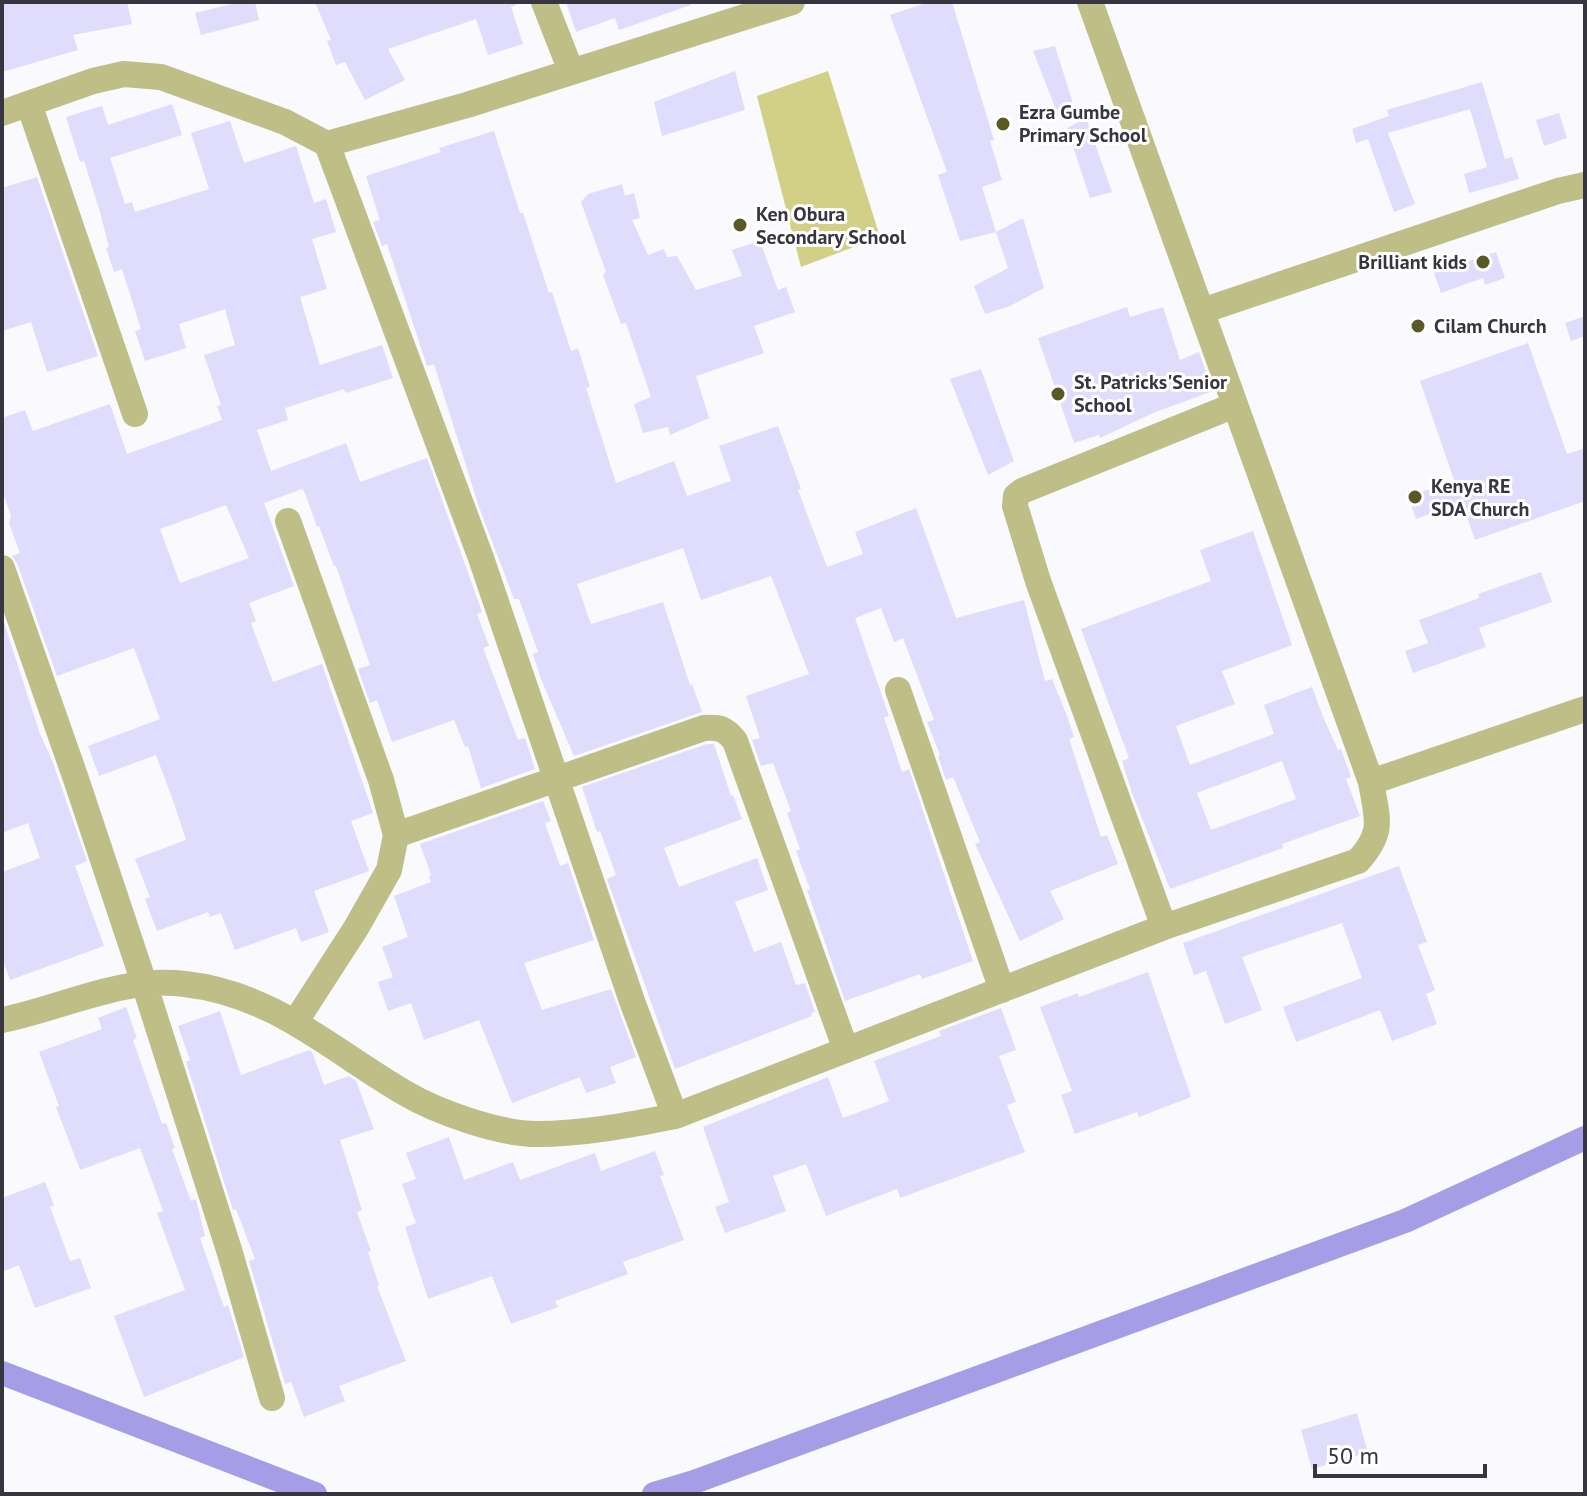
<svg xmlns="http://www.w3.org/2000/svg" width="1587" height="1496" viewBox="0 0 1587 1496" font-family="'PT Sans',sans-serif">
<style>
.garden{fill:#d2d086}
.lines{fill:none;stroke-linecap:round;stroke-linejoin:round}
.canal{stroke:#a59ee6;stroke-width:24}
.building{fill:#dfddfb;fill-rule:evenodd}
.minor{stroke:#bfbe87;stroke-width:26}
.poi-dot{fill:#5a5825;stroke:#fff;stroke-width:3}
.labels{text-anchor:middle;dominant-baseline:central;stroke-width:6;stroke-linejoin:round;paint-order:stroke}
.poi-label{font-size:20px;font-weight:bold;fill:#373640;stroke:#fff;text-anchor:start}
</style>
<rect width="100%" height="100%" fill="#f9f9fe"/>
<path class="garden" d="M828,71l52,166 -79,30 -44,-171z"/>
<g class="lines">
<path class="canal" d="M2,1373l313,121
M654,1494l40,-12 711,-261 180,-83"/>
</g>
<path class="building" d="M2,2h125l5,22 -59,11 5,15 -76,22z
M240,2h15l4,18 -58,15 -6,-22z
M315,2h200l1,3 -5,2 12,37 -35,11 -12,-36 -88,30 17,31 -40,20 -20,-38 -9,3 -9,-24 4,-1z
M566,2h124l1,3 -72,25 -4,-12 -39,14z
M929,2h23l42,138 -4,1 12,39 -20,7 14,45 -36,9 -22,-66 9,-3 -57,-157z
M1055,46l21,67 -16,7 -27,-69z
M735,71l10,39 -83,26 -8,-34z
M1482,82l23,77 7,-2 7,22 -50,14 -5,-19 23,-7 -17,-58 -82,24 27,71 -21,8 -26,-73 -12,4 -4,-14 37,-13 -2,-6z
M172,104l10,31 -72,23 15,46 7,-2 3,10 74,-23 -18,-56 39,-12 14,42 52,-17 18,57 12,-4 10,33 -24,7 15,50 -27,8 20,68 62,-20 11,33 -47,15 -2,-4 -59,19 3,12 -31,10 14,41 75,-28 14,39 67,-24 55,154 -5,2 12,32 -6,2 35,92 7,-2 10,31 -54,19 -13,-42 -3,1 -11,-27 -62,22 -15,-42 -7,3 -12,-34 12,-4 -34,-99h-2l-15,-40 -2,1 -12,-34 -3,-4 -38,14 30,83 -45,17 7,18 -5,2 22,59 49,-18 51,149 -22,8 18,50 -55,20 15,41 -28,10 -5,-14 -61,22 -14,-37 -11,4 -2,-5 -51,19 -12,-32 5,-2 -15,-38 51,-19 -12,-37 -18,-48 -57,21 -11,-30 72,-27 -26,-71 -77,28 -40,-113 -5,-7 8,-3 -11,-30 2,-8 -9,-24v-73l23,-8 8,21 77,-27 17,50 95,-34 -5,-14 4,-1 -17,-50 31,-10 -10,-36 -46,15 7,24 -41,13 -10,-30 6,-2 -19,-60 -8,3 -8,-24 3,-1 -9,-35 -16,-51 -4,1 -14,-45 36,-11 6,19zM226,505l23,53 -69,25 -20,-54z
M1559,113l8,25 -23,8 -8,-26z
M1086,118l26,74 -22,6 -23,-70z
M494,131l26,82h3l26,80 3,-1 19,59 7,-3 12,39 -4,1 30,95 58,-22 13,35 44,-15 -12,-35 59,-20 23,63 -3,1 29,77 36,-13 -8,-22 61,-24 40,110 68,-18 21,81 7,-2 15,37 7,21 -5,2 32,98 6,-2 11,29 -68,27 14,28 -44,22 -45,-97 5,-2 -27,-65 -7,3 -8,-24 2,-1 -13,-33 7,-2 -31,-82 -9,4 -13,-34 -26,10 34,98 -5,1 18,55 7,-3 64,192 -51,18 -2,-5 -75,27 -38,-111 3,-1 -14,-38 4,-2 -13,-36 4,-2 -18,-48 -12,3 -9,-26 8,-2 -14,-42 63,-22 -38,-98 -70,24 -18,-52 -106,36 14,40 72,-22 27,83 2,-1 10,28 -128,44 -33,-77 -8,-25 5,-2 -19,-53h-5l-35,-92 -45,-143 -7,2 -40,-122 -5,2 -9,-24 7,-2 -14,-44 75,-24 -2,-4z
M37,177l61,179 -51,16 -16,-50 -29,9v-143z
M622,184l3,12 9,-3 6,25 -8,2 16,35 16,-6 3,8 10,-1 19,34 46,-14 -10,-26 28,-9 18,49 8,-3 9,25 -41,14 10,27 -68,23 13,42 -39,17 -2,-8 -25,6 -9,-29 17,-7 -25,-74 -5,1 -18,-49 3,-3 -25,-70 7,-8z
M1023,218l21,70 -34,18 -25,8 -11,-28 34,-18 -12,-36z
M1496,252l9,26 -20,7 -2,-7 -42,15 -7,-20z
M1127,307l3,10 33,-10 17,53 19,-8 14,39 -60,22 -53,25 -1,-3 -25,8 -36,-105z
M1585,316v20l-14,5 -6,-18z
M1528,343l39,111 18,-6v53l-110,39 -13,-38 -46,17 -8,-22 46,-17 -34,-99z
M981,369l33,92 -26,14 -38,-96z
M1253,531l39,114 -70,26 13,33 -59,22 14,39 84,-31 -10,-29 48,-18 12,32 14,31 3,-1 10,28 -5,2 14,37 -78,28 1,4 -113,41 -38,-96 -10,-32 7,-3 -48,-129 130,-48 -11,-31zM1282,761l14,38 -85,31 -14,-37z
M1541,572l11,30 -73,26 7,19 -73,26 -8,-22 23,-8 -9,-23 60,-22 -1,-4z
M2,616l38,118 12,26 35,101 -12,5 29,80 -94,34 -8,-22v-86l38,-14 -12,-35 -26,10z
M707,744h7l17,52 2,-1 9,24 -78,29 15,39 78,-29 11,32 -33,12 19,50 27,-10 15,43 9,-2 10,29 -4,1 1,3 -137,53 -68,-190 9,-4 -16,-44 -3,1 -15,-45z
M543,801l8,20 -6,2 15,43 8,-3 26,77 -70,23 18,47 69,-21 25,68 -26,10 6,16 -30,10 -6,-16 -68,26 -33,-83 -55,20 -13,-37 -23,8 -10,-29 15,-5 -11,-30 26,-10 -14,-41 37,-14 -2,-6 2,-1 -11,-31z
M1399,866l28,76 -9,3 17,45 -9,4 11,30 -45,17 -12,-31 -84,32 -13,-35 79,-29 -20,-55 -100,34 20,53 -37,14 -19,-53 -12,4 -11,-32z
M1148,972l43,125 -52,20 -2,-5 -62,22 -14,-39 11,-4 -32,-84 38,-14 1,4z
M126,1007l11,31 -4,2 29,84 4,-1 9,25 -3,1 19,52 5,-2 9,37 -5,2 24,69 4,-2 16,52 -100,40 -30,-81 71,-26 -28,-77 6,-2 -23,-63 -60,22 -24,-63 3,-1 -20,-54 63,-23 -4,-11z
M1001,1008l15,42 -17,6 17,46 -9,3 18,47 -125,46 -3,-9 -71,27 -20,-52 -33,12 13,35 -61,22 -10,-26 14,-5 -26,-75 125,-50 15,41 46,-17 -15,-40 67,-25 -2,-5z
M220,1011l21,64 68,-25 3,2 12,33 25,-9 7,5 18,48 -34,11 22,70 -5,2 14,39 -3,1 11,33 -2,1 29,75 -67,25 6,15 -41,16 -13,-35 -6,2 -36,-123 6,-2 -19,-50 -3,1 -47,-148 4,-2 -12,-34z
M449,1137l15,43 49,-18 7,18 75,-27 6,18 54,-20 9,24 -4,1 24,64 -61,22 5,12 -73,27 3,6 -47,17 -19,-48 -64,23 -23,-72 11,-4 -14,-39 14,-5 -10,-26z
M45,1182l9,23 -4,2 20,54 10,-3 11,30 -56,20 -16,-43 -17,7v-74z
M1357,1413l11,40 -56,16 -11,-39z"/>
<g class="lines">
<path class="minor" d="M544,2l27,69
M29,104l106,310
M2,113l91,-32 31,-7 37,3 124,45 42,22 154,414 151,443 43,115
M327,144l140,-39 325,-103
M1202,311l356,-120 27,-6
M288,521l93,259 15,55 -7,35 -33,58 -60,93
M2,568l74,211 68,204 86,270 42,145
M898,690l104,300
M1371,782l214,-73
M396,835l308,-107c15,-1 21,0 31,13l111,309
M1164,927l-126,-346 -23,-75 1,-10 6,-5 213,-86
M2,1020c60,-12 121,-44 183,-36 89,10 146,66 220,109 32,19 94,41 132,41 46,0 93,-9 138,-18l489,-189 194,-66c27,-30 19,-42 13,-79l-281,-780"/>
</g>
<g class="poi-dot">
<circle cx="1003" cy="124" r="8"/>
<circle cx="740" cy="225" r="8"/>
<circle cx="1483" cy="262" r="8"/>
<circle cx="1418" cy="326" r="8"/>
<circle cx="1058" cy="394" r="8"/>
<circle cx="1415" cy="497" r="8"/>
</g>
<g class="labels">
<g class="poi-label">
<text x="1019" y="112">Ezra Gumbe<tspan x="1019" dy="23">Primary School</tspan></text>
<text x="756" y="214">Ken Obura<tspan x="756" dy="23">Secondary School</tspan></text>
<text x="1467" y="262" text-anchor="end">Brilliant kids</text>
<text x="1434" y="326">Cilam Church</text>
<text x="1074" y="382">St. Patricks'Senior<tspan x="1074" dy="23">School</tspan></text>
<text x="1431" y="486">Kenya RE<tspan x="1431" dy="23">SDA Church</tspan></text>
</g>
</g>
<rect width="1587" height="1496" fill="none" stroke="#373640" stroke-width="8"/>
<path d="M1315 1464v12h170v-12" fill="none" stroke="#373640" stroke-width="4"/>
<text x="1327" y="1464" font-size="24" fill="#373640" stroke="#ffffff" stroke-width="6" paint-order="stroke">50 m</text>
</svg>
